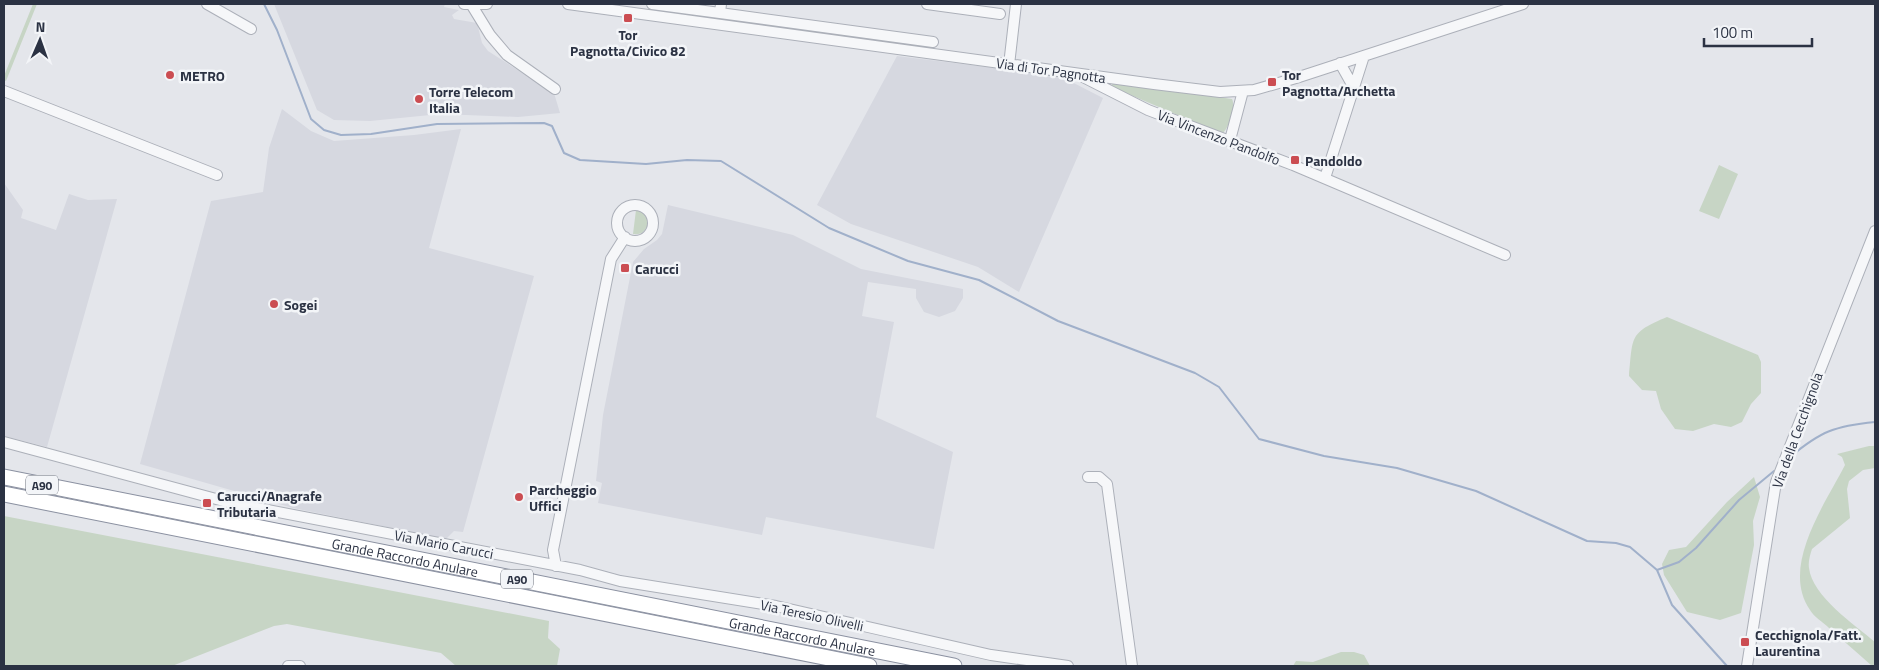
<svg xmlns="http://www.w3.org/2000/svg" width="1879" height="670" viewBox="0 0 1879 670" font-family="'Titillium Web',sans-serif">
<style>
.built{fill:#d6d8e0}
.green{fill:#c7d5c5}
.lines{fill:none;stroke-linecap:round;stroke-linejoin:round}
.stream{stroke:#a0b0ca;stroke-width:2}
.minor-casing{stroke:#acb0b9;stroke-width:12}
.highway-casing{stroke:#8b91a1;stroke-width:17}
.minor{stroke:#f6f7f9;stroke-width:10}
.highway{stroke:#fff;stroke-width:15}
.poi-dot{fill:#cb4d52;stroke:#f3f5f8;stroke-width:2}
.labels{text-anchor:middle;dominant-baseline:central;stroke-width:5;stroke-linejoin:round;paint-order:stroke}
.shield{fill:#f3f5f8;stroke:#676c79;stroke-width:1}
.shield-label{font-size:12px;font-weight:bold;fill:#2b3243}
.poi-label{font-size:14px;font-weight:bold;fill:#2b3243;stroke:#f3f5f8;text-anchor:start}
.street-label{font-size:14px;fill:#2b3243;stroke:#f3f5f8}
</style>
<rect width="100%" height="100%" fill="#e4e6eb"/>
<path class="built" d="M274,4h171l-1,3 15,3 -7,5 2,4 23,4 5,20 6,8 66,42 6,20 -42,4 -78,-3 -70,7 -36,-1 -17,-10z
M897,56l163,20 43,22 -84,194 -41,-25 -127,-43 -34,-19z
M282,109l29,22 23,10 80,-6 47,-6 -32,119 105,28 -71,256 -9,-1 -8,8 -153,-31 -153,-44 71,-263 52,-9 6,-44z
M4,183l19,27 -2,8 35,12 13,-36 19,6 29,-1 -70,248 -43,-11z
M668,205l125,30 68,34 102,20v9l-8,13 -16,6 -15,-5 -8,-14v-9l-48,-7 -6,34 32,6 -18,95 77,35 -19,97 -168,-32 -4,18 -164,-32 4,-20 -6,-2 7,-66 30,-153 11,-13 13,-9 5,-6z"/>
<path class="green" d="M33,4h4l-31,77 -2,-1v-4z
M1114,82l118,17c4,8 -3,29 -10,35l-96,-41 -15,-7z
M1719,165l19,9 -19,45 -20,-8z
M636,210l9,4 3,9c-2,8 -6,12 -15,11z
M1667,317l91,38 3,7v31l-10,11 -9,18 -11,5 -17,-3 -21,7 -18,-2 -14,-20 -5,-18 -14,-1 -13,-14c4,-40 0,-43 38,-59z
M1869,446h6v22l-12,2 -14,11 -2,8 3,29 -38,31c-2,6 -4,13 -3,19 3,28 46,57 66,74v24h-3c-14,-13 -29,-25 -43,-38 -6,-6 -15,-11 -19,-18 -30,-43 15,-106 35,-145l-3,-8 -5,-3z
M1754,477l6,20 -7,24 1,24 -13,68 -21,7 -33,-8 -23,-37 -2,-11 7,-14 17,-3 41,-45z
M4,516l545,105 -1,17 12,11 -3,17h-101l-15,-13 -154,-29 -13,2 -102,40h-168z
M1341,652h13l10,3 6,11h-77l3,-5 17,1z"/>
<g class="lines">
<path class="stream" d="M264,4l13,26 34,89 13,11 17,5 30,-1 66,-10 107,-1 8,3 12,27 16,7 66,4 41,-4 34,1 108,67 79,33 71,19 79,41 137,52 24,14 40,52 65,17 73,12 79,23 111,50 29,2 14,4 27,23 15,35 55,61
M1790,457c31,-26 45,-31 85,-35
M1657,570l22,-8 17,-14 43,-48 35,-29"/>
<g class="minor-casing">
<path id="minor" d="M207,4l44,25
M464,4h23
M471,4l19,31 17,20 48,34
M568,4l586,80 66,8 34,-2 42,-12 227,-74
M652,4l68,9 1,-9
M927,4l73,10
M720,13l213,29
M1340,63l14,25
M1009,65l7,-61
M1081,76l67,34 145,55 212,90
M4,91l213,84
M1230,140l13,-49
M1325,178l39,-122
M617 223a18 18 0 1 1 36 0a18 18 0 1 1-36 0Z
M4,442l227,61 349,67 40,11 156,25 215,49 77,11
M1088,477h11l8,7 25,182
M556,566l-3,-16 58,-291 14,-22
M288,666h12
M1747,666l29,-184 99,-251"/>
</g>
<g class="highway-casing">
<g id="highway">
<path id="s1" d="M4,477l950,189"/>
<path d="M4,494c288,57 576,116 865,172"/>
</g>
</g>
<use href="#minor" class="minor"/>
<use href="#highway" class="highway"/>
</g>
<g class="poi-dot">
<rect x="623" y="13" width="10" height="10" rx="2.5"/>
<circle cx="170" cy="75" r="5"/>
<rect x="1267" y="77" width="10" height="10" rx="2.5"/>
<circle cx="419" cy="99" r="5"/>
<rect x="1290" y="155" width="10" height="10" rx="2.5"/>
<rect x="620" y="263" width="10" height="10" rx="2.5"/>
<circle cx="274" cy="304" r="5"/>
<circle cx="519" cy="497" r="5"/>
<rect x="202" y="498" width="10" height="10" rx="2.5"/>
<rect x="1740" y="637" width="10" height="10" rx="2.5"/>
</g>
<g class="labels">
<g class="shield">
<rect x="26" y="475.5" width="32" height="19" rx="4"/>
<rect x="501" y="569.5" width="32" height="19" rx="4"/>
</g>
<g class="shield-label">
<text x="42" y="485">A90</text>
<text x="517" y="579">A90</text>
</g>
<g class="poi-label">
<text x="628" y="34" text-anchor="middle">Tor<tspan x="628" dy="16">Pagnotta/Civico 82</tspan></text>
<text x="1282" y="74">Tor<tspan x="1282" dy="16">Pagnotta/Archetta</tspan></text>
<text x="180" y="75">METRO</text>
<text x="429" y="91">Torre Telecom<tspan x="429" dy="16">Italia</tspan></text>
<text x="1305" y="160">Pandoldo</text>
<text x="635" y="268">Carucci</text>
<text x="284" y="304">Sogei</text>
<text x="529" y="489">Parcheggio<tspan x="529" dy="16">Uffici</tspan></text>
<text x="217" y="495">Carucci/Anagrafe<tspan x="217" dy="16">Tributaria</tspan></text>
<text x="1755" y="634">Cecchignola/Fatt.<tspan x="1755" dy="16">Laurentina</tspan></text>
</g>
<g class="street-label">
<text transform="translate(1051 70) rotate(8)">Via di Tor Pagnotta</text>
<text transform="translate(1219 137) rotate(21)">Via Vincenzo Pandolfo</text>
<text transform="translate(1797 430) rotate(-70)">Via della Cecchignola</text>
<text transform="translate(444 544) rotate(11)">Via Mario Carucci</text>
<text stroke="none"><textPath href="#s1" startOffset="409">Grande Raccordo Anulare</textPath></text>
<text transform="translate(812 615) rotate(12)">Via Teresio Olivelli</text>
<text stroke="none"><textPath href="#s1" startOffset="814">Grande Raccordo Anulare</textPath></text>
</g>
</g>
<rect width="1879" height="670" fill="none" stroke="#2b3243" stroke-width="10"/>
<g transform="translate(40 40) rotate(2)" stroke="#f3f5f8" stroke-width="4" paint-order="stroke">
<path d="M0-4L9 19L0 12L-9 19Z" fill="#2b3243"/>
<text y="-8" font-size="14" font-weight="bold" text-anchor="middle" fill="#2b3243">N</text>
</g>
<path d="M1704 38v8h108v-8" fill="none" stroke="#2b3243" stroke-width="2.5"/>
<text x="1712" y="38" font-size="15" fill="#2b3243" stroke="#f3f5f8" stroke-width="4" paint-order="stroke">100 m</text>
</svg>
